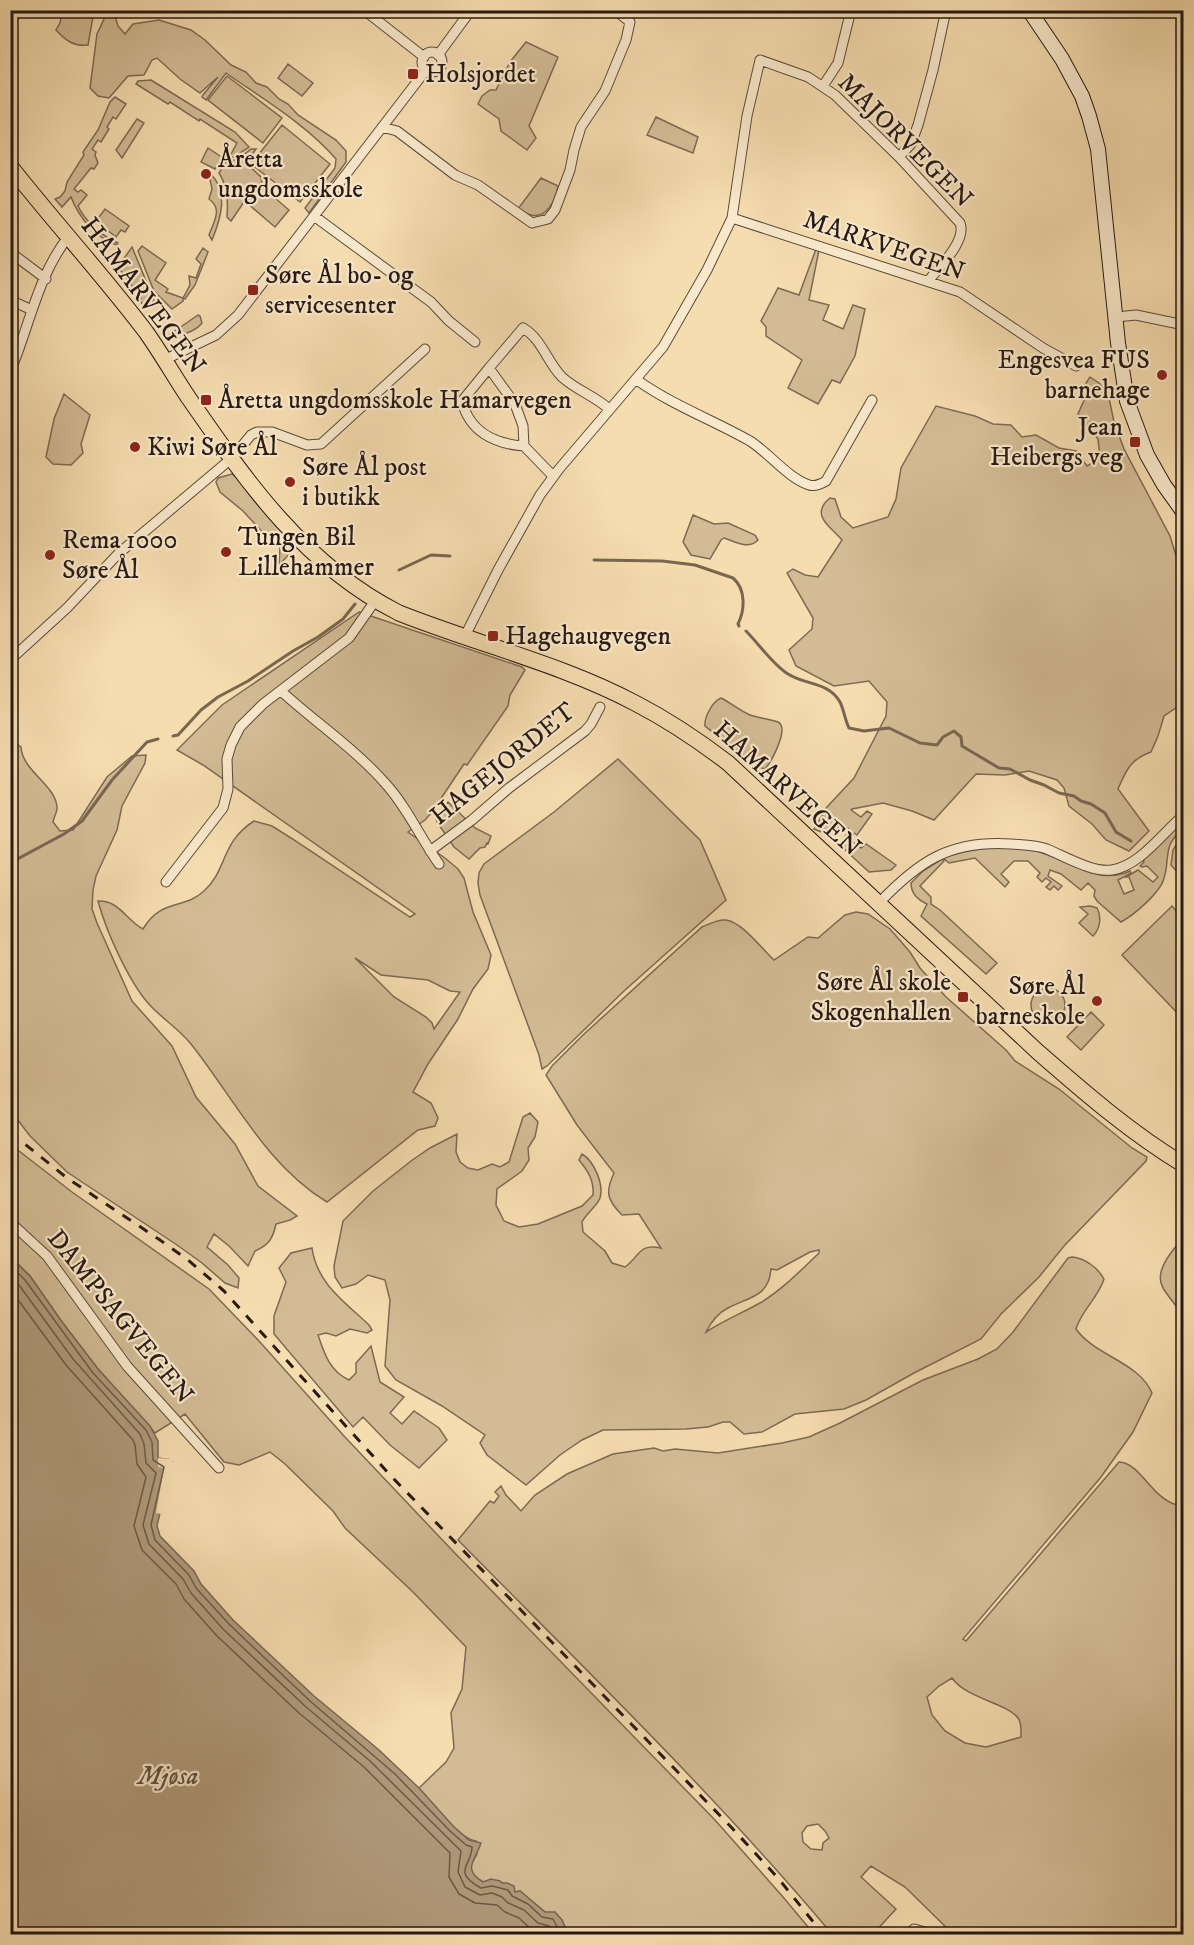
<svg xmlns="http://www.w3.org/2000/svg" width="1194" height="1945" viewBox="0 0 1194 1945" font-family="'IM FELL DW Pica',serif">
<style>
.green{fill:#d3bc95;stroke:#7d6a54;stroke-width:1.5;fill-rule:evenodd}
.water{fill:#b09a7b;stroke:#796651;stroke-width:1.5}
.pier{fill:#f6ddb0}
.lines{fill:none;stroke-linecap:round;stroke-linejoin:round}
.shore{stroke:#6c5a47;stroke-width:1.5}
.stream{stroke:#796651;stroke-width:3}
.street-casing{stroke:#5b4a3a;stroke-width:11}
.secondary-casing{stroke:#271913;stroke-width:16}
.primary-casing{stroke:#271913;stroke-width:17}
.street{stroke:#f9e9cc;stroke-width:9}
.secondary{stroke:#f9e9cc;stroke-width:14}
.primary{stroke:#f6ddb0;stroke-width:15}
.rail{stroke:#271913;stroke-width:3;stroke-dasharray:10 10;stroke-linecap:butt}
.poi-dot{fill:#8f2418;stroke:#f9e9cc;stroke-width:2}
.labels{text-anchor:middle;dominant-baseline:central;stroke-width:4.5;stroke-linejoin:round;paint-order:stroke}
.poi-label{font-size:26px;fill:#271913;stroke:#f9e9cc;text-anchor:start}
.street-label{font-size:26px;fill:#271913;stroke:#f9e9cc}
.water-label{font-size:27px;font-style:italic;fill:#5e4d3d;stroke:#f9e9cc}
</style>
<rect width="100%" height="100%" fill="#f6ddb0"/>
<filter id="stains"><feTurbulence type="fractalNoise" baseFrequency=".00333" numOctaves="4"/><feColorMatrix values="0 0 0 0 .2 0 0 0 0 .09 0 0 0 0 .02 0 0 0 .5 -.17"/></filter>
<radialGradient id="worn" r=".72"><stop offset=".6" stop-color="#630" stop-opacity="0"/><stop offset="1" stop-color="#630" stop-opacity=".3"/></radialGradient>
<path class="green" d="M62,11h32l-6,34c-14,2 -23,-5 -32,-15l4,-7z
M115,16l3,10 7,8 8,-10 26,-4 32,10 14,10 26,25 15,7 10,11 11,4 12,12 9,5 10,11 38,25 10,11v11l-37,51 -4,-5 30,-40 1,-9c-29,-34 -73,-60 -110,-86l-20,27 -4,-3 1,-2 15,-18 -18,16 -20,-14 -23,-21 -5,2 -8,15 -16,1 -19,22 -11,-2 -8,-8 7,-54 8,-17z
M526,42l32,15 -29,69 7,12 -9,12 -26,-19 -2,-12 -21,-15 4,-8 8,-6h6l14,-28z
M288,64l25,19 -11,13 -24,-18z
M227,76l55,42 -19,25 -55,-43z
M151,80l84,52 14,15 -15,10 -13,4 -6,8 -14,-7 7,-14 15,10 4,-6 4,2 6,-11 -37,-24 -1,2 -29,-19 -2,2 -32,-20 2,-3z
M115,97l11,7 -10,15 -3,-2 -6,10 2,2 -8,13 -3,-2 -6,9 4,3 -1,3 3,8 -4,6 -3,-1 -17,21 4,3 3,-2 6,5 -9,11c7,15 25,31 40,37l-1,2c-21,-7 -38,-27 -46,-48l-9,10 -7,-8 5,-2 5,-6 2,-9 17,-27 -1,-3 15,-22 12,-28z
M656,117l42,20 -5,16 -46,-18z
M137,119l7,4 -22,35 -6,-8z
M282,125l48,39 -30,38 -49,-38z
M251,149h5l-10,14 15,14 1,5 -16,17 -15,22 -4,-4c1,-16 1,-30 -8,-44l6,-10 13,-4z
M210,173c19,19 11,45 2,67l-3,-5c5,-14 14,-26 0,-36l3,-10 -3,-14z
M541,178l17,8c-2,13 -11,33 -27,29 -4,-1 -9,-4 -13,-6z
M261,186l28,24 -14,17 -28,-24z
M105,209l24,17 -4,6 -4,-2 -5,7 -20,-16z
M142,246l24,17 -11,17 13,9 -2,3 17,6 7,-13 -1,-9 7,2 5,-14 -5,-5 7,-11 5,4 -13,33 -10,14 -2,-1v3l-11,8 -18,-18 -16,-40z
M132,247l22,53 -9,7 -6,-7 2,-2 -23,-31z
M816,249l3,1 -10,50 20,5 -6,15 20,9 10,-24 12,4 -10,47 -15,27 -8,-3 -14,24 -30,-16 14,-28 -36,-24v-9l-5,-6 17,-33 21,7z
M198,315l2,1 2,7c-7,9 -23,14 -33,12z
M1090,377l9,6 9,10 6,29 10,27 46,87 13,42v125l-19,13 -6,20 -7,16c-20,7 -25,18 -33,37l31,42 -20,20 -23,-11 -14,-16 -23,-18 -5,-18 -7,-8 -28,-9 -24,4 -29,-1 -42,46 -22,-9 -29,-8 -31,6 -1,1 10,7 6,-6 5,3 -15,21 -3,-2 -4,7 11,8 5,-4 30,21 -5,5 -22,2 -28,-26 8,-17 -8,-6 -9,13 -18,-7 13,-22 27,-29 32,-62 1,-14 -18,-21 -35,5 -38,-20 -7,-16 23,-21 1,-11 -26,-45 6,-4 12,6 13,2 24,-37c-11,-13 -33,-25 -12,-42l5,1 6,18 12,11 35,-11 8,-18 5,-31 35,-62 39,10 18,8 18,1 11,12 14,-2 23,13 17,3 11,15 13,-8 -2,-19 -20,-25 11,-25 -3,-6z
M64,394l26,21 -9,29 2,9 -12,12 -18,-1 -7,-7 8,-38z
M232,474l11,9 54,63 -18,19 1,-18 -9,-10h-4l-24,-26 -23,-19 -4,-10 2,-4z
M693,515l21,9 14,-1 27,12 3,5c-10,10 -22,2 -34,-2l-3,2 -11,19 -19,-4 -8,-13z
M359,612l163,55 3,3 -15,25 -2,11 -41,59 -3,-1 -32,48 -7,8 -17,12 37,26 13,11 6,9 9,34 18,43 -3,14 -15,20 -15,30 -30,45 -15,28 18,11 7,15 -3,8 -17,4 -91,72c-61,-37 -93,-104 -136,-158 -12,-15 -30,-26 -43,-41 -20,-23 -42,-72 -50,-102 21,-1 28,19 45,28 18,-31 41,-19 61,-38 24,-22 16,-48 50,-70l18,5 19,12 119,79 5,-3 -212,-149 -26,-15 45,-45zM355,958l26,17 47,5 22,11 10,1 -26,37 -2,-6 -6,-6 -32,-20z
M721,698c10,5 19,13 29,17 8,3 21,4 28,7 12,6 -7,40 -13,47l-9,-3 -51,-40c-1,-9 8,-25 16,-28z
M10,738l11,9c1,24 36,39 36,61 0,4 -3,9 -4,14l7,9 13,-1 34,-53 25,-21 14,-1 -1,8 -23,43 -5,24 -21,46 -3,14 -1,19 5,14 35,78 40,45 24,51 39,47 23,42 39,30 -7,4 -14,4c-3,14 -7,21 -21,27l-7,15 -19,-20 -15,-12 -7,13 21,18 11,13 -1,10 -13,-5 -23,-20 -25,-18 -110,-73 -37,-36 -19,-25z
M618,759l82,81 26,60 -102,91 -77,75 -5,3 -3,-14 -59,-160 -2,-12 1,-10 5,-9 70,-52z
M448,802l27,26 16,8 -3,8 -1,-1 -2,4 -5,1 -11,11 -15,-12 -17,-25 -1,-5z
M1183,820c0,11 -9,15 -13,25 -4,10 -2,22 -6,33 -3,14 -30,37 -43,44l-24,-21 -3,-5 1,-6 -7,-7 -7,7 -20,-16 -11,-4 -2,6 14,10 -4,4 -4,-4 -4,4 -4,-3 5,-5 -5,-4 -4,4 -5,-5 3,-4 -12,-12h-14l-13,13 8,8 -4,5 -30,-29 -26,5 -6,-5c28,-10 64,-14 93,-7 30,8 62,35 94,20l1,2 -13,7 6,14 10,-4 -5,-13h-3l12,-7 15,12 5,-5 -11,-11 -5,1 -2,-1 4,-4 -1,-4z
M1183,834v44l-12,-13 2,-15z
M942,859l2,2 -24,25 11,11v7l9,6 57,53 -11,11 -65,-58 6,-12c-9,-4 -16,-11 -16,-21l12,-12z
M1090,906l7,2c5,9 3,21 -4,28l-14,-13 9,-9 -8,-7z
M1172,906l11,13v100l-61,-64z
M856,912l12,2 22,15 20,23 10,16 26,29 60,53 9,11 44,28 73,59 15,9 -1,4 -82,85 -25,31 -38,37 -20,25 -67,34 -48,27 -22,9 -49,5 -33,18 -18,2 -14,-12h-7l-15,5 -22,2 -83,1 -21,10 -22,15 -34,30 -39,-30 -7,-12 5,-8 -43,-29 -46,-26 -11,-14 5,-66 -5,-20 -17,-5 -12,9 -14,4 -7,-11 -1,-11 9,-45 30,-30 38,-30 19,-13 27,-14 -1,18 4,10 8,6 10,2 14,-6 8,3 9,-5 14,-45 7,-4 8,9 -3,15 -7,11 1,12 -7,11 -25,18 -1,16 8,16 15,6 19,-3 44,-18 11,-11c1,-15 -5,-24 -14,-35l3,-6c12,7 22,30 18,44 -3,8 -14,16 -18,24l1,10 22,19 7,12 13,4c15,-11 14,-24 36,-19l-22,-34 -17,1c-15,-15 -17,-23 -8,-42l-37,-48 -31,-50 6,-9 32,-32 118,-107c7,-3 16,-8 24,-7 16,2 36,29 48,40l34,-23 10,1 27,-23zM819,1250v3c-18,17 -37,37 -59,50 -18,10 -37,18 -54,29 5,-10 12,-19 22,-24 21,-11 41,-11 43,-39l6,1 33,-18z
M1031 1005a17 17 0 1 1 34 0a17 17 0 1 1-34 0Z
M1091,1012l13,13 -23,25 -14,-13z
M10,1144l62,48 137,97 50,52 85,95 106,112 265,272 68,77 31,37h-246l-6,-14 -17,-8 -25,-21 -5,1 -13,-9 -19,-1 -9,-5 -3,-6v-6l6,-11 -1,-13c-17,-2 -45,-40 -57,-53l27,-26 8,-14 -3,-35 11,-24 4,-42 -53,-55 -68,-64 -12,-17 -48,-47 -15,-12 -31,13 -15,-3 -39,-48 -30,19 -57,-64 -36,-47 -32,-46 -19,-19z
M1183,1238v78c-6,-10 -14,-18 -20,-28 -10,-17 10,-38 20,-50z
M312,1248c5,36 33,54 57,77l3,5 -5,3 -17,-4 -14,7 -10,-3 -8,2c6,18 12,37 31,45l7,-7v-10l15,-17 9,36 24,15 -14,16 12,11 12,-13 25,17 8,12 -28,28 -29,-23 -27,-28 -10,10 -79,-93v-18l12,-34 -7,-14 12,-15z
M1072,1257c13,1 26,11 32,22 -6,19 -23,32 -28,50 19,27 63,33 76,64l-19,39 -32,45 -138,162 3,2 153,-179c22,1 32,36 58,43l6,-11v440h-230l-48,-47 -34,-21 -10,11 35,32 -23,25h-41c-117,-139 -247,-265 -374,-394l32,-39 4,2 5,-7 -4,-4 6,-6 5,9 15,16 14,-16 32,-21 46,-20 41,-6 9,3 12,-2 43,4 64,-10 27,-6 31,-14 83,-43 55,-21 19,-10 16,-17 55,-74zM952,1678c15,21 53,24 66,40 4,5 3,13 3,19l-35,10 -21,-4 -20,-12 -13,-16 -5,-18 12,-11zM818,1824l7,7 4,7 -6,5 -1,7 -11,-1 -8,-7 -1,-9 5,-7z"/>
<path class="water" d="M10,1257l20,19 32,46 36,47 52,57 8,15v17l14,2 -15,66 3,10 34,35 7,13 32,36 81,76 65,54 40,38 35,39 15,13 12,3c-6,18 -19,26 2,39l8,-3 9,2 2,2h5l7,3 1,6 5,-1 25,21h10l7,8 6,14h-557z"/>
<path class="pier" d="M158,1458l15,1 -7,39 -5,16 -5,-1 8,-45 -6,-1z"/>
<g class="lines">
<path class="shore" d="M10,1265l15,15 68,93 53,57 6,12 1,18 11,7 -13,58 4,15 34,35 7,13 33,36 81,77 85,73 55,57 16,14 6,2c0,18 -21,25 9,41l11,-2 16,4 4,6 16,8 14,13 11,2 8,15
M10,1276l9,9 54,74 67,75 4,10 2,19 10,10 -13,52 6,19 34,35 8,14 32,36 82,77 65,55 91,90 -3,21 7,15 15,8 12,-2 10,4 6,6 16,7 14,13 11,3 4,8
M10,1289l56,76 67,75 2,5 2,19 9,13 -12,49 8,24 34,34 8,15 33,37 82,77 65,54 86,86 -1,24 10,17 16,9 22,2 8,7 14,6 14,13 9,3"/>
<path class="stream" d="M594,560l68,1 33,4 38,13c13,11 12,32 5,46l1,2
M399,570l32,-15 19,1
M746,631c13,13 27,34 42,43 17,11 41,8 52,28 4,8 5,18 9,26l15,3 25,-3 31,15 17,2 6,-8 11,-6 7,6 1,9 37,22 11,1 20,11 14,5 15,8 15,3 7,5 10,3 14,9 11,19 15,9
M173,736l5,-1 23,-25 17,-13 30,-16 45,-30 25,-14 25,-18 12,-15
M1183,855h1
M10,863l54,-29 18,-13 30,-41 35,-38 11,-3"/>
<g class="street-casing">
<path id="street" d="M364,10l60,47
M422 62a10 10 0 1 1 20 0a10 10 0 1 1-20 0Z
M438,55l33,-45
M823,86l15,-23 13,-53
M382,127l15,4 58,44 23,10 54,38 16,-4 7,-9 15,-40 4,-20 7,-23 24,-36 21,-51 4,-18 -15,-12
M899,157l12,-13 7,-19 15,-55 13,-60
M314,216l117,86 18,19 26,21
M732,218l228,74 83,56 33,18
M10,252l36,27
M10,300l22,10
M1116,317l20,-2 48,10
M164,360l52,-25 22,-20 188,-245
M489,368l-27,33c7,30 32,43 62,45
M10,372c19,-44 28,-98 59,-136
M637,380c35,25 76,40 113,61 19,12 38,37 59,44 6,2 12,-1 17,-4l46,-81
M553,476l-29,-30 -1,-20 -8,-22 -26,-36 34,-40c19,11 24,34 39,49 14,13 33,19 47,32
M464,638l34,-68 42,-75 19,-26 104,-122 44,-77 25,-52 15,-102 13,-56 48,17 27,18 64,62 61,66c7,18 -21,44 -31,57
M10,660l57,-52 51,-54 114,-96 19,-23 6,-3h15l35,13 14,-1 104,-95
M281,691c34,31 74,58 104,92 22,24 35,54 54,81
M430,851l42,-31 37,-32 76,-57 6,-7 9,-17
M166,882l57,-74 5,-19 -1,-30 4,-14 9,-18 23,-23 86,-66 26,-37
M879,903c40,-42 71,-63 132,-59 12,1 25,1 36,5 17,7 46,24 65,21 29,-5 50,-37 72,-55
M10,1222l37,34 80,110 92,102
M908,1934l6,-5 19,5"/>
</g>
<g class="secondary-casing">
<path id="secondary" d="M1029,10l33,49 20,37 7,20 9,33 20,194 9,58 20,54 17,30 20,28"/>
</g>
<g class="primary-casing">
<path id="primary" d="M10,166c44,56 93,109 136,166 15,21 28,44 42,65 59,85 117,169 211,216 78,31 162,51 236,90 33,17 63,37 93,60l310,289c47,41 93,81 146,113"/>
</g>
<use href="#street" class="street"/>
<use href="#secondary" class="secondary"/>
<use href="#primary" class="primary"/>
<path class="rail" d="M10,1132l57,46 93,62 28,20 36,31 167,185 341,352 46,50 45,56"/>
</g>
<g class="poi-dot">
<rect x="407" y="68" width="12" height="12" rx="3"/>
<circle cx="206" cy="174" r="6"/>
<rect x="247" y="284" width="12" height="12" rx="3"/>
<circle cx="1162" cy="375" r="6"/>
<rect x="200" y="394" width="12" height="12" rx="3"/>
<rect x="1129" y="436" width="12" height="12" rx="3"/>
<circle cx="135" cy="447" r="6"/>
<circle cx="290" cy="482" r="6"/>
<circle cx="226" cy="552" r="6"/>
<circle cx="50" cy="555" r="6"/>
<rect x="487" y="630" width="12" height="12" rx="3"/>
<rect x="957" y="991" width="12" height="12" rx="3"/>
<circle cx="1097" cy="1001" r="6"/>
</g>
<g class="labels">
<g class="poi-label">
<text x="425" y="74">Holsjordet</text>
<text x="218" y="159">Åretta<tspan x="218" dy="30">ungdomsskole</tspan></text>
<text x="265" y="275">Søre Ål bo- og<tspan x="265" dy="30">servicesenter</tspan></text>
<text x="1150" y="360" text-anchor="end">Engesvea FUS<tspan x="1150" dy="30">barnehage</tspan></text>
<text x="218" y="400">Åretta ungdomsskole Hamarvegen</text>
<text x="1123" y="427" text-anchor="end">Jean<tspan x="1123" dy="30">Heibergs veg</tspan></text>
<text x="147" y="447">Kiwi Søre Ål</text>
<text x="302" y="467">Søre Ål post<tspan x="302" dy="30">i butikk</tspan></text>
<text x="238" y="537">Tungen Bil<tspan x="238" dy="30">Lillehammer</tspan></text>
<text x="62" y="540">Rema 1000<tspan x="62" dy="30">Søre Ål</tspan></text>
<text x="505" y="636">Hagehaugvegen</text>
<text x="951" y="982" text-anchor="end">Søre Ål skole<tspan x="951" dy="30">Skogenhallen</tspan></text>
<text x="1085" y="986" text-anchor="end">Søre Ål<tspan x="1085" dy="30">barneskole</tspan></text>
</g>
<g class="street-label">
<text transform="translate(905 141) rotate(45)">MAJORVEGEN</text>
<text transform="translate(884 246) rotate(19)">MARKVEGEN</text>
<text transform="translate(143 296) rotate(53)">HAMARVEGEN</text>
<text transform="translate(503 764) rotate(-39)">HAGEJORDET</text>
<text transform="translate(787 789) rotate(42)">HAMARVEGEN</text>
<text transform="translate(120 1317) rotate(51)">DAMPSAGVEGEN</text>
</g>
<g class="water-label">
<text x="168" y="1776">Mjøsa</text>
</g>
</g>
<rect width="1194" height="1945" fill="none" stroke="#f6ddb0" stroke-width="36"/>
<rect x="12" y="12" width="1170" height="1921" fill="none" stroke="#271913" stroke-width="3"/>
<rect x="18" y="18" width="1158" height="1909" fill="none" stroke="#271913" stroke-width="1.5"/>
<rect width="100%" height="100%" filter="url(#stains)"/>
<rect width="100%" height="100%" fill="url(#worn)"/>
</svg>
